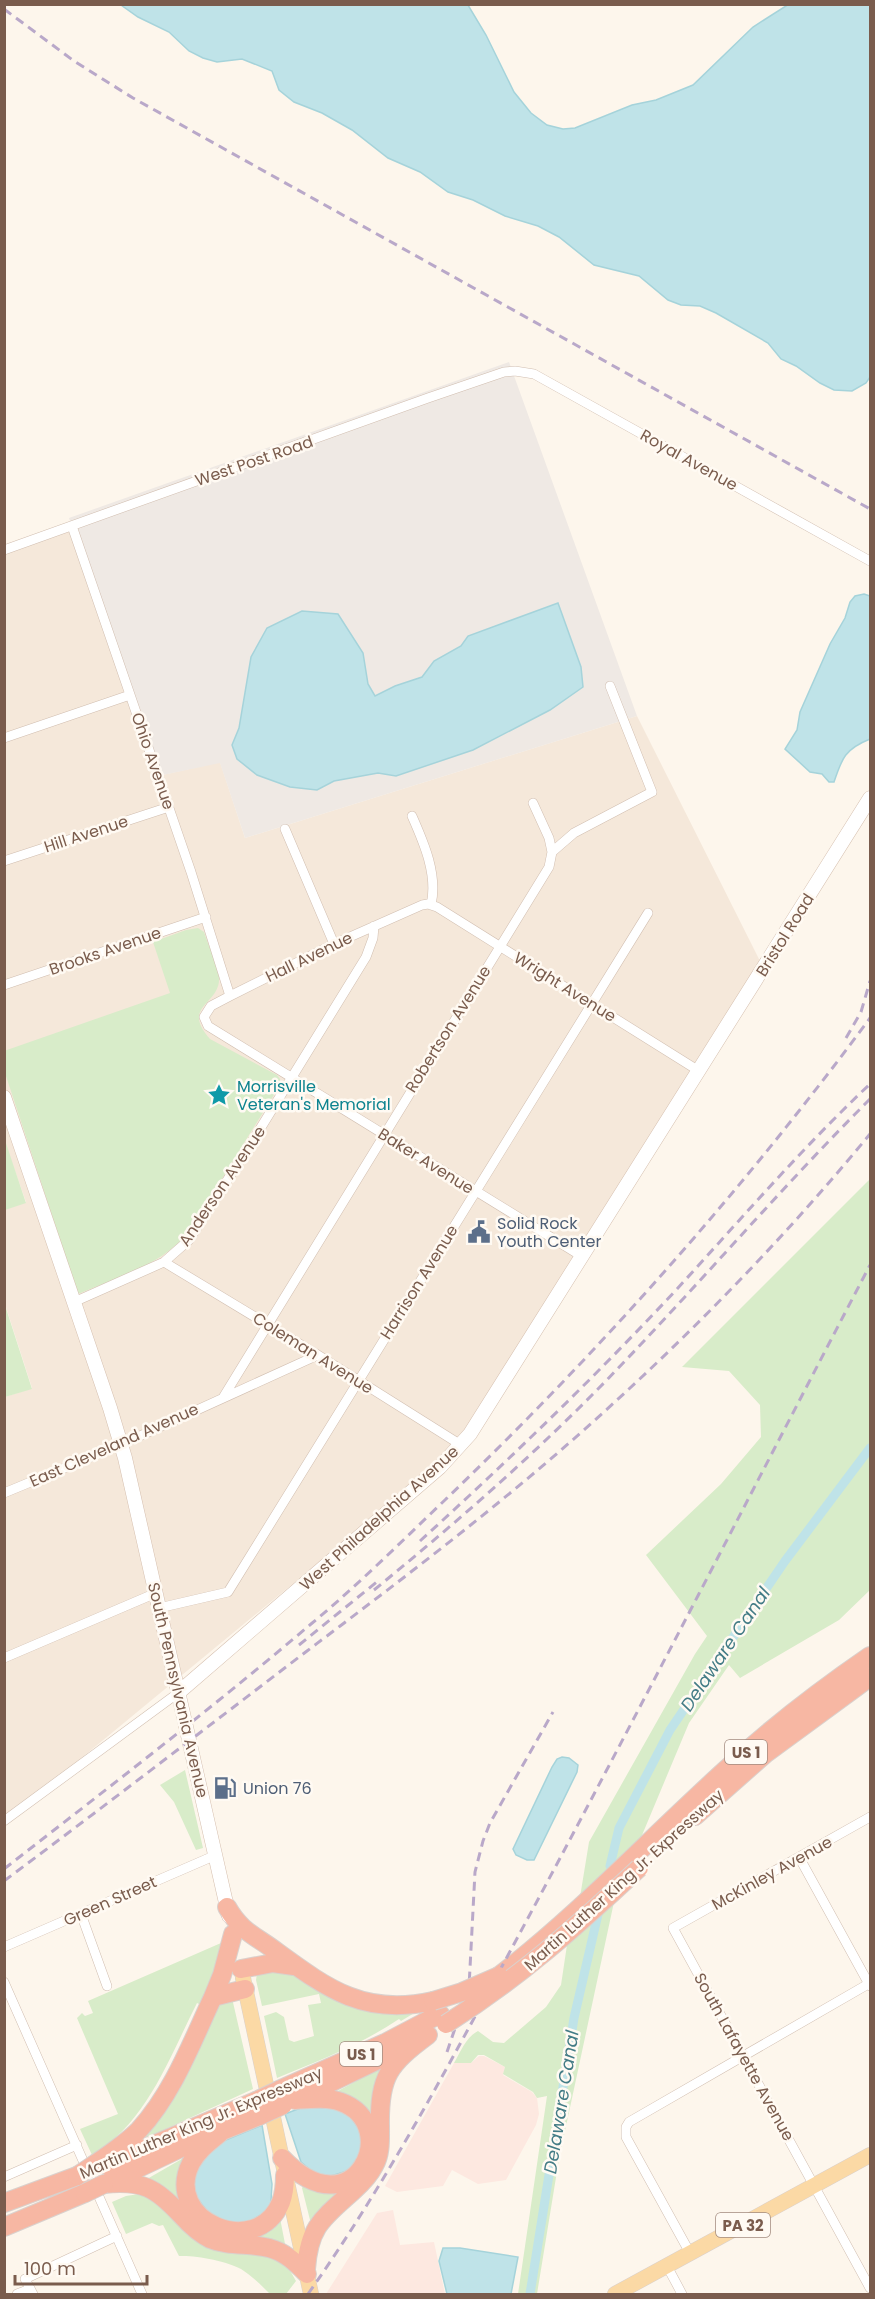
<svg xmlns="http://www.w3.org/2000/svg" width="875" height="2299" viewBox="0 0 875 2299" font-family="Poppins,sans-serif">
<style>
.residential{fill:#f5e8da}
.commercial{fill:#fde8e0}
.industrial{fill:#efe9e4}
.green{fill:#d8ecc9}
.water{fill:#bfe3e8;stroke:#a5d3da;stroke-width:1.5}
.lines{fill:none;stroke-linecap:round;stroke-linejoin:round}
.canal{stroke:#bfe3e8;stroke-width:9}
.minor-casing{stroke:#d1beb0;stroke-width:10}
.secondary-casing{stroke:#d6c0b0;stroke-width:15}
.primary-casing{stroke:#dad1cd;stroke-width:16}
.motorway-casing{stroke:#dad1cd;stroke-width:20}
.minor{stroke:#fff;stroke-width:9}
.secondary{stroke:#fff;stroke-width:14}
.primary{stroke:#fbd9a5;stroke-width:15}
.motorway{stroke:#f7b7a3;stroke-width:18}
.rail{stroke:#b9a8c9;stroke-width:3;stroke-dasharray:9 6;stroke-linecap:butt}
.motorway-bridge-casing{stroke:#dad1cd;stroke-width:20;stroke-linecap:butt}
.motorway-bridge{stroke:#f7b7a3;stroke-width:18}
.labels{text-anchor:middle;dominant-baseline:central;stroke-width:5;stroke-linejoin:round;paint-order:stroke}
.shield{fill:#fffaf3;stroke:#a28b7f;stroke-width:1.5}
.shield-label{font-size:15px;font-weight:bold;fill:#7a5c4d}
.street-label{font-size:16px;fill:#7a5c4d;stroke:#fffaf3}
.culture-label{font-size:16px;fill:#0d838f;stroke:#fffaf3;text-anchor:start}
.service-label{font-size:16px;fill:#4e5e75;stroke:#fffaf3;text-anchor:start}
.water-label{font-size:18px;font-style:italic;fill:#437c86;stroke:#fffaf3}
</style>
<rect width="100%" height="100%" fill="#fdf6ec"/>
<path class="residential" d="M72,526l86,250 62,-14 25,76 392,-122 127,253 -303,476 -456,376v-424l27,-9 -28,-87 1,-92 21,-7 -22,-62 1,-590z"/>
<path class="commercial" d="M479,2056h5l21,11 -2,8 29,17 5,6 2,16 -3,11 -30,55 -28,4 -26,-14 -9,16 -46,6 -12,-6 69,-123h17z
M393,2210l7,35 34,-3 11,52h-119l51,-81z"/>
<path class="industrial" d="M509,362l128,354 -392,122 -25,-75 -62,13 -89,-258z"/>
<path class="green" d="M198,928l6,4c4,13 13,31 15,45 2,28 -39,28 -9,62l67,36 3,4v6l-91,147c-29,34 -71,45 -111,62l-73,-221 -1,-22 166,-58 -17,-51 33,-12z
M5,1140l21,63 -21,7 -1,-69z
M870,1179v411l-31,30 -99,58 -11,-13 -40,58 -75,179 -55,257 -22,135h-19l29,-198 -10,2 -4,-6 -30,-18 2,-7 -21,-12h-6l-7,8h-17c7,-12 12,-26 24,-32l15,11 11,1 42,-36 15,-22 6,-40 6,-5 16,-98 106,-188 12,-18 -61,-81 75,-71 40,-47 -1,-32 -31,-34 -47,-4z
M4,1302l28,87 -27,8h-1z
M185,1770l18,78 -7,2 -22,-48 -14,-17z
M221,1943l-6,29 -14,33 -4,-2c-27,53 -50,120 -105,152l-12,-26 38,-15 -41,-96 5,-5 3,3 8,-3 -5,-12z
M274,1968l142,44 -15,9 -2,-2c-37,25 -81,42 -122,59l-13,-62 12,-4 8,5 5,23 5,2 20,-6 -6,-31 13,-2 -2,-9 -57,12 -6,-26 1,-6z
M232,1998l21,91 -131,60 94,-145z
M388,2064l-14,56 -38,-28z
M187,2156l-7,51 -33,-28z
M305,2183l38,5 -30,34 -3,-2 -8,-32z
M139,2194l14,3 118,56 17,14 8,14 -10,13h-16c-9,-9 -18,-18 -29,-25 -14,-8 -46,-14 -62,-13l-16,-31 -4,1 -7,-3 -26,11 -14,-32 14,-6z
M280,2218l6,31 -37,-14z"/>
<path class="water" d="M789,4l81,1v372l-4,6 -14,8 -18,-1 -14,-7 -24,-17 -15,-7 -13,-16 -52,-30 -16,-7 -19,-1 -13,-5 -29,-24 -45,-11 -35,-28 -21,-11 -33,-10 -32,-16 -25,-8 -28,-20 -32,-14 -36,-28 -30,-17 -28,-11 -15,-12 -7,-19 -30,-12 -25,3 -14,-4 -14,-7 -20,-19 -31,-15 -17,-12h347l18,30 28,57 17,21 16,12 16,4 12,-1 57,-23 24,-5 37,-15 60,-58z
M864,594l6,2v143c-25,10 -28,19 -36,43h-5l-7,-8 -12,-2 -25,-23 12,-19 3,-18 30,-68 15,-26 5,-16 5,-6z
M558,603l23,64 2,20 -33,23 -77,40 -77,26 -18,-3 -44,8 -17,9 -27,-3 -33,-12 -20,-16 -5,-14 7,-17 12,-71 16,-29 35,-17 36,3 25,39 5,31 7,12 20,-10 27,-9 12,-16 27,-15 7,-10z
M562,1757l7,1 9,7 -1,7 -43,88h-7l-11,-5 -3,-6 39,-82 5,-8z
M303,2107l42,2 20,28 -11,32 -33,10 -20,-17 -16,-48z
M262,2125l10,59 -1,17 3,2 -4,6 -25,16 -31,-5 -21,-27 4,-31 24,-20z
M443,2248h17l58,9 -7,37h-64l-8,-33z"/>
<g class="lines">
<path class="canal" d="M610,1866l9,-38 51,-98 115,-169 85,-113
M530,2294l44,-276 25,-108"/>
<g class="minor-casing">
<path id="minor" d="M72,526l119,346 39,124
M4,550l424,-152 76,-26 11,-1 19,3 336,187
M4,738l126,-43
M533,803l16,35 3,14
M412,816c12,27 26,59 19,89
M285,829l49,115
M4,861l165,-54
M4,985l202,-68
M583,1257l-375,-231 -4,-9 7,-11 19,-10 104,-52 88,-39 6,-1 9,3 262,164
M164,1262l154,93 143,90
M74,1302l90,-40 25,-22 71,-111 106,-172 7,-19 1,-12
M224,1396l325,-529 3,-15 22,-19 78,-41 -42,-106
M4,1493l116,-48 198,-90
M159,1608l69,-16 420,-679
M4,1658l152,-65
M870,1817l-197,111 197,360
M4,1821l174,-128
M799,1857l71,129
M81,1914l26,72
M4,1947l212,-92
M4,1982l138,312
M4,2177l73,-32
M690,2253l-64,-116v-10l3,-5 241,-139
M667,2266l15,28
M17,2294l13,-5
M33,2294l-8,-15 92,-43"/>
</g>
<g class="secondary-casing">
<path id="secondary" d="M4,1097l106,311 15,50 104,458
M178,1693l262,-226 30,-33 400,-636"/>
</g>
<g class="primary-casing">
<path id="primary" d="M243,1978l68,316
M615,2294l255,-139"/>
</g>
<g class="motorway-casing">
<path id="motorway" d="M695,1816l70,-62 105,-77
M227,1907c14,25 29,29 50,45 52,38 88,64 156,49
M241,1969l32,-6 21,3
M499,1976c83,-64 154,-141 232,-211 44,-40 91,-76 139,-109
M213,1997l9,-22 11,-41
M279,2090l106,-47 55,-29
M303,2096l100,-48
M220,2133c-11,9 -22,17 -29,30 -29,58 66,98 90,39 3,-8 4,-18 4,-27
M282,2158c72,76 122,-33 59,-56 -14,-5 -31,-3 -46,-2
M95,2164c16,-11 31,-21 44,-34 34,-37 53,-88 74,-133l32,-8
M106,2165l150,-64
M109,2182l76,-36 74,-30
M104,2184c39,-4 52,4 77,31 9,10 17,18 29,24 19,8 40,4 59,9 16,4 27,15 38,26
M4,2203l73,-27
M4,2227l81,-34
M306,2269c3,-43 17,-51 47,-78 9,-8 16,-15 21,-25 7,-12 6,-26 6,-40 -1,-50 9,-62 48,-91"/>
</g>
<use href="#minor" class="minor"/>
<use href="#secondary" class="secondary"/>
<use href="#primary" class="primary"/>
<use href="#motorway" class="motorway"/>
<path class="rail" d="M4,9l70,52 59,37 737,411
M846,1038l15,-26 9,-31
M420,1541c89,-81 175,-164 257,-252 64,-70 125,-141 193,-205
M374,1590c77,-63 153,-129 223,-200 93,-95 179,-197 273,-291
M299,1645l79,-64
M4,1869c104,-81 207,-160 307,-245 47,-39 90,-82 135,-125 154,-148 297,-309 424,-481
M4,1881c102,-76 202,-153 303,-230 98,-74 196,-148 288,-231 98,-88 191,-184 275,-286
M447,2052l22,-65 6,-115 8,-31 7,-18 63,-111
M308,2294c84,-119 151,-248 220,-376 116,-216 228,-435 342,-653"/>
<g class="motorway-bridge-casing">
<path id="motorway-bridge" d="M433,2001l29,-9 37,-16
M446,2024c73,-46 130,-97 193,-156
M256,2101l23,-11
M259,2116l24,-11
M77,2176l18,-12
M85,2193l19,-9"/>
</g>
<use href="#motorway-bridge" class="motorway-bridge"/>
</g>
<defs>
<g id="sight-bare" transform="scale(1.8)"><path d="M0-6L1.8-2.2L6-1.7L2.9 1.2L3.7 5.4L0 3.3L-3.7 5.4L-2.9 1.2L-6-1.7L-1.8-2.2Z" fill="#0f9aa8" stroke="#fffaf3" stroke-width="2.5" paint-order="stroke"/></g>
<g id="civic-bare" transform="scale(1.8)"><path d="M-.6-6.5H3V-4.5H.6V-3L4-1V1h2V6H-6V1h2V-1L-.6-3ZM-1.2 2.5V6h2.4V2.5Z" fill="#5c6f8a" stroke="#fffaf3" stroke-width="2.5" paint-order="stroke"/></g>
<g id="fuel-bare" transform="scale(1.8)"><path d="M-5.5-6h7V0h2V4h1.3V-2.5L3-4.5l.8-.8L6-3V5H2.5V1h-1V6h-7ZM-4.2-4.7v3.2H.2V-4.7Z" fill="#5c6f8a" stroke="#fffaf3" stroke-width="2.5" paint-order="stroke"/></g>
</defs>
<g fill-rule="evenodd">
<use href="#sight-bare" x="219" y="1095"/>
<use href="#civic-bare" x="479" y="1232"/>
<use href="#fuel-bare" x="225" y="1788"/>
</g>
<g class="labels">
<g class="shield">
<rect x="725" y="1740" width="42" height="24" rx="4.5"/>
<rect x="340" y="2042" width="42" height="24" rx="4.5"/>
<rect x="716" y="2213" width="54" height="24" rx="4.5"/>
</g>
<g class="shield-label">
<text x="746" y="1752">US 1</text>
<text x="361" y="2054">US 1</text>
<text x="743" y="2225">PA 32</text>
</g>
<g class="street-label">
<text transform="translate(689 460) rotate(29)">Royal Avenue</text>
<text transform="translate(254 461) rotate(-19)">West Post Road</text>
<text transform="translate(153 761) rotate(71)">Ohio Avenue</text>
<text transform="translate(86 834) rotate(-18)">Hill Avenue</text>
<text transform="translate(785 935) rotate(-58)">Bristol Road</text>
<text transform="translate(105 951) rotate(-19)">Brooks Avenue</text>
<text transform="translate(309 957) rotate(-26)">Hall Avenue</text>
<text transform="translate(565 987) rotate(32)">Wright Avenue</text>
<text transform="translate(448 1029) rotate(-58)">Robertson Avenue</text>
<text transform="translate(426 1161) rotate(32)">Baker Avenue</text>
<text transform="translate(222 1186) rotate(-56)">Anderson Avenue</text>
<text transform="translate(419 1282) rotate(-58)">Harrison Avenue</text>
<text transform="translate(313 1353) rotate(32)">Coleman Avenue</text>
<text transform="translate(114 1445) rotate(-24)">East Cleveland Avenue</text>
<text transform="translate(379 1518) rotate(-42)">West Philadelphia Avenue</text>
<text transform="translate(178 1690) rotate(77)">South Pennsylvania Avenue</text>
<text transform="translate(772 1873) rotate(-29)">McKinley Avenue</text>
<text transform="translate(624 1880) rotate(-42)">Martin Luther King Jr. Expressway</text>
<text transform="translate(110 1901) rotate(-24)">Green Street</text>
<text transform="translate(744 2057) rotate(61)">South Lafayette Avenue</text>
<text transform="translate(201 2123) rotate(-23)">Martin Luther King Jr. Expressway</text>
</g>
<g class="culture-label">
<text x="237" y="1086">Morrisville<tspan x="237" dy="18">Veteran's Memorial</tspan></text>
</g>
<g class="service-label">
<text x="497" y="1223">Solid Rock<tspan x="497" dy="18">Youth Center</tspan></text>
<text x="243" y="1788">Union 76</text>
</g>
<g class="water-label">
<text transform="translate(725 1649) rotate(-56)">Delaware Canal</text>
<text transform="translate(561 2102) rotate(-81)">Delaware Canal</text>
</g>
</g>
<rect width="875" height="2299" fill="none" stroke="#7a5c4d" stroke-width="12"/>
<path d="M15 2275v9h132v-9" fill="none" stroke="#7a5c4d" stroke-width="3"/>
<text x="24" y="2275" font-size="18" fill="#7a5c4d" stroke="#fffaf3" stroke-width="4.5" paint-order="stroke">100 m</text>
</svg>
